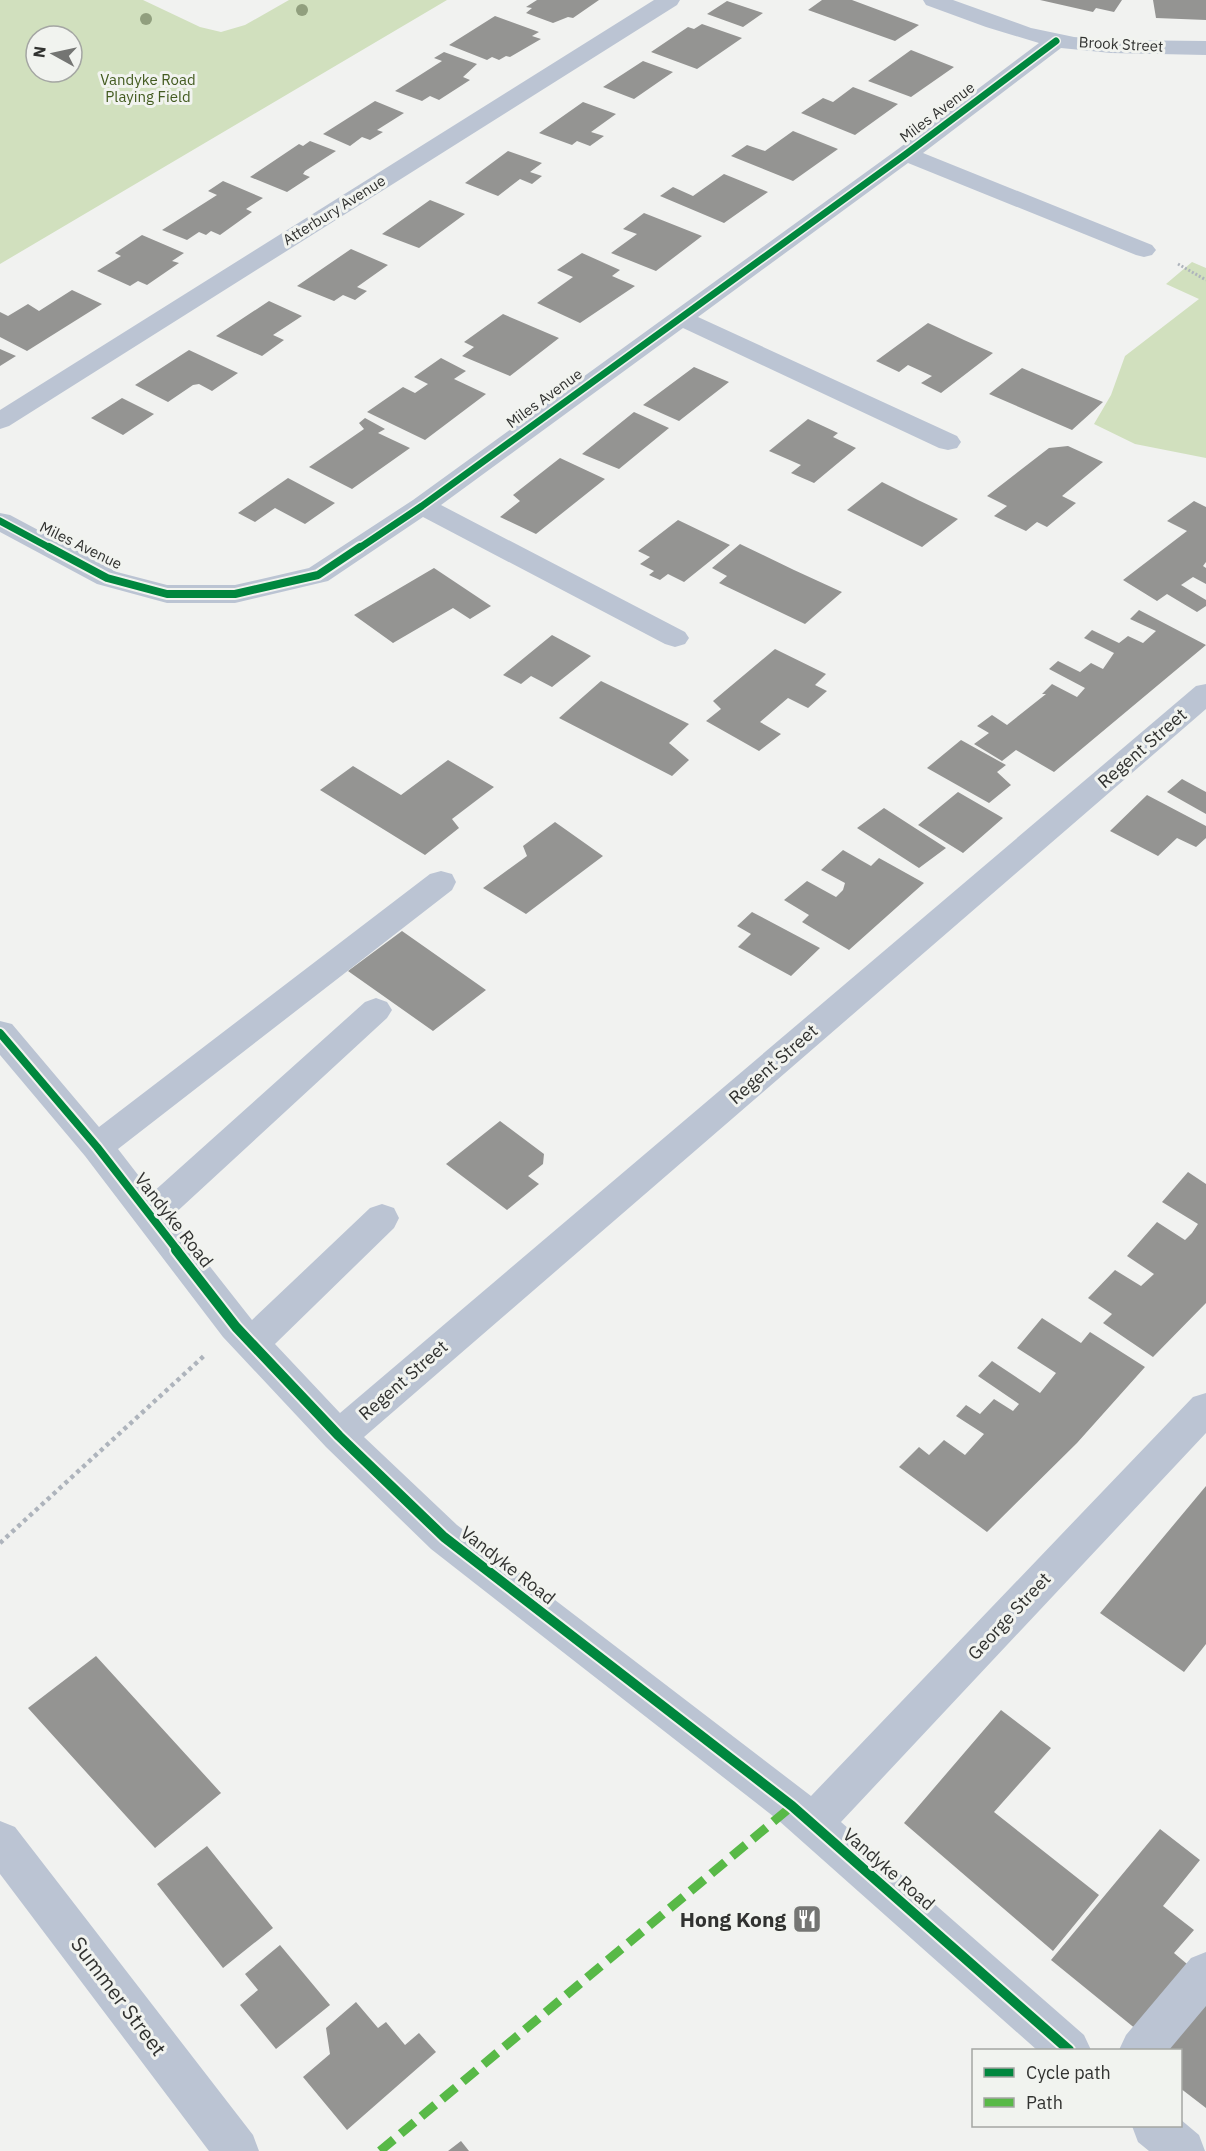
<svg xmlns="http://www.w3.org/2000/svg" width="1206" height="2151" viewBox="0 0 1206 2151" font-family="'IBM Plex Sans',sans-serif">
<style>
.green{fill:#d1e0be;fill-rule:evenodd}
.building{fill:#949492}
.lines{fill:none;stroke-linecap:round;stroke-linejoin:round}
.path-far1{stroke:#aeb4bc;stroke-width:3;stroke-dasharray:2 2;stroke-linecap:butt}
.path{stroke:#aeb4bc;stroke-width:4.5;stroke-dasharray:4 4;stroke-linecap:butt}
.minor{fill:#bbc4d3;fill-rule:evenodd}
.quiet{stroke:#58b947;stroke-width:9;stroke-dasharray:18 9;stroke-linecap:butt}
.cycleway-far2-casing{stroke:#f1f3ef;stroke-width:10}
.cycleway-far1-casing{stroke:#f1f3ef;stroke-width:12}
.cycleway-casing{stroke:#f1f3ef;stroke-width:14}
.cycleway-far2{stroke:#00873e;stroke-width:7}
.cycleway-far1{stroke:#00873e;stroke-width:8}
.cycleway{stroke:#00873e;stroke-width:10}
.tree{fill:#919f7e}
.labels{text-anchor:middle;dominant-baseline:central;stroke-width:6;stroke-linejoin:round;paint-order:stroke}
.far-street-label{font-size:15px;fill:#313230;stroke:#f1f3ef}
.far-park-label{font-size:15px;fill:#435b20;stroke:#f1f3ef}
.street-label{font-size:18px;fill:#313230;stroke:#f1f3ef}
.near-poi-label{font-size:21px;font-weight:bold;fill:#313230;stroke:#f1f3ef;text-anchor:end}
.near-street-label{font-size:21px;fill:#313230;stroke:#f1f3ef}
</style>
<rect width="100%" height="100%" fill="#f1f2f0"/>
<path class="green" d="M0,0h143l57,27 21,5 24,-7 44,-25h158l-447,264zM36,36h36v36h-36z
M1192,262l14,6v190l-71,-14 -41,-20 17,-29 14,-39 74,-57 -33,-15z"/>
<path class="building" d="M537,0h62l-26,18 -5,-1 -15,6 -27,-10 6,-5 -6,-1z
M822,0h30l67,25 -24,16 -87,-31z
M1040,0h82l-8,12 -18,-4 -3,4z
M1153,0h53v20l-50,-2z
M727,1l36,12 -20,14 -36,-13z
M495,16l44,16 -7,4 9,3 -31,18 -4,-1 -7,4 -7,-3 -5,3 -38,-15z
M702,24l40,14 -45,31 -46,-17 37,-25 6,2z
M911,50l43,17 -43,30 -43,-16z
M444,52l33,12 -14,13 7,3 -31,20 -9,-4 -8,5 -27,-10 47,-30 -8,-3z
M643,61l30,11 -39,27 -31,-12z
M853,87l45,17 -43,31 -54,-22 22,-15 10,4z
M375,101l29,12 -27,17 6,2 -13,8 -8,-3 -12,9 -27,-12z
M583,102l33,12 -25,18 13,4 -14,10 -13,-5 -5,4 -33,-12z
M793,131l45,18 -45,32 -62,-25 16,-11 18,6z
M310,141l26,10 -31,20 -2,3 7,3 -23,15 -37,-15 49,-33 4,2z
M508,151l34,12 -12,9 12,4 -10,8 -12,-5 -22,17 -33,-13z
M724,174l44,18 -44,31 -64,-27 13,-9 20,9z
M223,181l40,17 -17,11 6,3 -32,23 -9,-4 -5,4 -7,-3 -12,8 -25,-10 55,-35 -9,-4z
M430,200l35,14 -46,34 -37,-14z
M644,213l58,23 -46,35 -45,-18 26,-19 -14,-5z
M142,235l42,18 -12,8 7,2 -32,22 -9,-4 -8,5 -33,-15 24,-15 -6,-3z
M351,249l37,16 -31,22 10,4 -12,9 -12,-5 -9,6 -37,-15z
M582,253l38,17 -8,6 23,10 -55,37 -43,-20 36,-26 -16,-7z
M72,290l30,14 -75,47 -27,-14v-25l8,4 20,-12 11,7z
M269,301l33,15 -29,19 11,5 -22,16 -46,-20z
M503,314l56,24 -49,38 -48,-20 12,-9 -10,-5z
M928,323l36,17 29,13 -52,40 -20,-10 11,-7 -24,-11 -9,7 -23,-11z
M0,349l16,7 -16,10z
M189,350l49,23 -26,18 -13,-7 -6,1 -25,17 -33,-17z
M441,358l25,13 -12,8 32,15 -61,46 -58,-28 36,-25 12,6 13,-9 -14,-7z
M694,367l35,15 -50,39 -36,-16z
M1022,368l38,16 43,18 -31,28 -83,-36z
M122,398l32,16 -31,21 -32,-17z
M634,412l35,16 -50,41 -37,-15z
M365,418l20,11 -7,4 32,15 -58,41 -43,-22 55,-38 -5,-6z
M808,419l30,14 -5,4 23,11 -42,35 -23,-10 10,-8 -32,-14z
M1068,446l35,16 -41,34 14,7 -29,24 -10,-5 -11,9 -32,-15 13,-10 -20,-10 62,-48z
M560,458l45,21 -69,55 -36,-17 20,-16 -7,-6z
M288,478l47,25 -30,21 -30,-16 -20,14 -17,-9z
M882,482l36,18 40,19 -36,28 -75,-37z
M1194,501l12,6v55l-3,4 3,2v16l-13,-7 -12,8 25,15v6l-9,6 -30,-18 -10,7 -34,-21 64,-49 -20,-10z
M678,520l52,25 -46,37 -16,-8 -8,6 -11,-5 5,-4 -14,-7 10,-7 -12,-6z
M740,544l54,26 48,22 -37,32 -86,-41 8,-7 -15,-8z
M434,568l57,38 -21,13 -17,-11 -60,35 -39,-28z
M1139,610l67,35 -152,127 -38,-22 -14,11 -28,-17 15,-11 -12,-7 15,-11 15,10 39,-31h-4l10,-10 25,13 8,-9 -36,-19 9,-8 22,11 11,-9 12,6 11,-16 -30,-15 8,-8 27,13 9,-7 15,7 13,-12 -26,-12z
M552,635l39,21 -39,31 -21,-11 -10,8 -18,-9z
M775,649l51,25 -11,11 12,6 -19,17 -20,-10 -28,24 21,12 -22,17 -53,-30 15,-12 -8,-8z
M601,681l88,43 -20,19 20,17 -17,16 -113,-58z
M961,740l45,25 -9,7 14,13 -22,18 -62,-35z
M448,760l46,27 -42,32 7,9 -34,27 -105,-65 33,-24 48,29z
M1182,779l24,13v22l-39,-22z
M958,792l45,26 -40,35 -45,-28z
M1147,795l59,31v12l-10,9 -19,-9 -19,18 -48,-25z
M884,808l62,40 -27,20 -62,-40z
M555,822l48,34 -77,58 -43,-26 44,-32 -4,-10z
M843,850l28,16 8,-8 45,25 -75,67 -47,-28 7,-7 -25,-15 23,-19 29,16 7,-7 2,-7 -24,-13z
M752,912l68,36 -29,28 -53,-29 13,-13 -14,-8z
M402,931l84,59 -53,41 -85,-60z
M500,1121l44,33 -1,10 -15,12 11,8 -32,26 -61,-46z
M1188,1172l18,12v119l-53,54 -50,-34 9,-9 -24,-16 27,-28 26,16 13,-12 -27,-18 30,-34 28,18 7,-7 6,-9 -36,-22z
M1042,1318l39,25 9,-11 55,35 -68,76 -90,89 -88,-65 20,-20 10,8 15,-15 21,15 19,-21 -28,-18 10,-11 14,9 14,-15 19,12 6,-7 -41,-28 14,-15 48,32 16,-20 -39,-25z
M1206,1486v158l-22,28 -84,-59z
M96,1656l125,137 -66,55 -127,-140z
M1001,1710l50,38 -57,64 105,83 -46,56 -149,-128z
M1160,1829l40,31 -37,46 31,24 -20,23 19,16 -51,65 -91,-74z
M207,1846l66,82 -50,40 -66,-84z
M280,1945l50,60 -54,44 -36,-44 18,-15 -13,-16z
M1206,1997v111l-26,-20v-38h-17z
M356,2002l22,26 8,-6 19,23 14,-12 17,19 -89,78 -44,-53 27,-23 -4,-26z
M461,2141l8,10h-21z"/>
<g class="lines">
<path class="path-far1" d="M1178,264l28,16"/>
<path class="path" d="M0,1543l205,-188"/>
<path class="minor" d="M654,0h26l-3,5 -668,421 -9,3v-19z
M923,0h30l78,28 43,9 37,3 95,1v14l-95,-2 -50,-5 -138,105 229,92 4,5 -4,5 -8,2 -8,-2 -228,-92 -210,154 259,119 4,6 -4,6 -9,2 -9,-2 -256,-120 -242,177 244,127 4,6 -4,6 -10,3 -10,-3 -242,-127 -95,64 -93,22h-68l-70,-19 -97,-52v-19l10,2 107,57 50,13h68l74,-17 104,-68 485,-351 141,-106 -53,-16 -60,-22z
M1206,684v25l-842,728 93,88 354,271 382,-399 13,-4v40l-365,389 243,213 7,15h-54l-259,-230 -347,-271 -105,-102 -103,-110 -138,-181 -85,-101v-34l12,3 87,103 331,-253 11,-3 11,3 4,8 -4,8 -334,259 34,44 213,-191 11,-4 11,4 5,8 -5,8 -216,199 81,103 118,-112 12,-4 12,4 5,10 -5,10 -119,116 65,69 856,-727z
M0,1821l15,6 238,308 6,16h-50l-209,-277z
M1206,1952v54l-37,44h-50l7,-15 65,-77z
M1180,2119l19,16 6,16h-56l-11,-9 -6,-16h48z"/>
<path class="quiet" d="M380,2151l412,-345"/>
<g class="cycleway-far2-casing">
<path id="cycleway-far2" d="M0,521l52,28
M358,549l64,-43 484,-352 150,-113"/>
</g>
<g class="cycleway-far1-casing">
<path id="cycleway-far1" d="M49,547l58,31 60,16h68l83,-19 42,-28
M0,1033l97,114 81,104"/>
</g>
<g class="cycleway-casing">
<path id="cycleway" d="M176,1250l60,77 103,109 105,101 348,269 277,244"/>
</g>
<use href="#cycleway-far2" class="cycleway-far2"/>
<use href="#cycleway-far1" class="cycleway-far1"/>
<use href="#cycleway" class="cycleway"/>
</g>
<g class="tree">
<circle cx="302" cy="10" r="6"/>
<circle cx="146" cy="19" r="6"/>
</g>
<defs>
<g id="restaurant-square" transform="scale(1.5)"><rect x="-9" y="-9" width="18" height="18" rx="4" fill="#747573" stroke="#f1f3ef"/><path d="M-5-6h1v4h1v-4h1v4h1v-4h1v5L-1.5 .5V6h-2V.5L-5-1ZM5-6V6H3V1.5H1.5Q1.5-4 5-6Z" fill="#fff"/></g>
</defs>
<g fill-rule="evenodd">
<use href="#restaurant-square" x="807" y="1919"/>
</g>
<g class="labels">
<g class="far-street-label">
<text transform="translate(1121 44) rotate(3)">Brook Street</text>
<text transform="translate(937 112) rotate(-37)">Miles Avenue</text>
<text transform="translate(334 210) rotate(-32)">Atterbury Avenue</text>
<text transform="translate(544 398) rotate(-36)">Miles Avenue</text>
<text transform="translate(81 545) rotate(26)">Miles Avenue</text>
</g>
<g class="far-park-label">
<text x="148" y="79">Vandyke Road<tspan x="148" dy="17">Playing Field</tspan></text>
</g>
<g class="street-label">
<text transform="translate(1142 748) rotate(-41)">Regent Street</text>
<text transform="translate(773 1064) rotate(-41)">Regent Street</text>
<text transform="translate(174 1220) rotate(52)">Vandyke Road</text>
<text transform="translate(403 1380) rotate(-41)">Regent Street</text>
<text transform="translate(508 1565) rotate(38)">Vandyke Road</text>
<text transform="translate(1009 1616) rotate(-47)">George Street</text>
<text transform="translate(889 1869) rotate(41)">Vandyke Road</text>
</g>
<g class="near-poi-label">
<text x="786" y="1919">Hong Kong</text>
</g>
<g class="near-street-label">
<text transform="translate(119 1996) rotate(53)">Summer Street</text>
</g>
</g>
<rect x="972" y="2049" width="210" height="78" fill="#f1f3ef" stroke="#a4a6a3" stroke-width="1.5"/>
<rect x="984" y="2068" width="30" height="9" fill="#00873e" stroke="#a4a6a3" stroke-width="1.5"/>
<text x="1026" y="2079" font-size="18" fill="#313230">Cycle path</text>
<rect x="984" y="2098" width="30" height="9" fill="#58b947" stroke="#a4a6a3" stroke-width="1.5"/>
<text x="1026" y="2109" font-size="18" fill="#313230">Path</text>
<g transform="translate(54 54) rotate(278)"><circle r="28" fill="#f1f3ef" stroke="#a4a6a3" stroke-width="1.5"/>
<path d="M0-4.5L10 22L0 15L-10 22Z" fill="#747573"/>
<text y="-9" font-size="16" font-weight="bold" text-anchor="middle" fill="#313230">N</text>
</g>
</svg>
